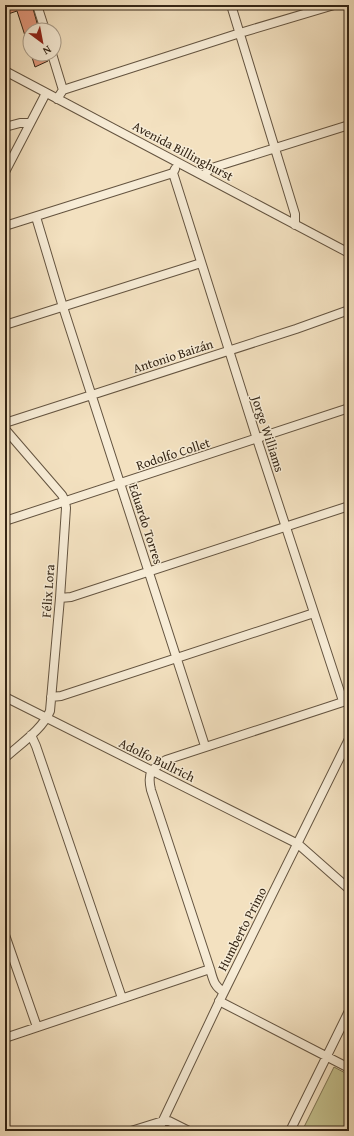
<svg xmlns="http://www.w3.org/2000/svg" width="354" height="1136" viewBox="0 0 354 1136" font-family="'Gentium Book Plus',serif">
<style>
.green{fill:#c3c08d;stroke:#7c7251}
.building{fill:#e1977a;stroke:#342515}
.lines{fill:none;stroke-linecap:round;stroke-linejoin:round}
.minor-casing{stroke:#645440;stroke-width:10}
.minor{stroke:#f7ecd6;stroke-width:8}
.labels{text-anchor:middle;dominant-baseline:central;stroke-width:3;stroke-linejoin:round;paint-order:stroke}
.street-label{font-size:13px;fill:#342515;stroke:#f7ecd6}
</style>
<rect width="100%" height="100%" fill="#f3e1c0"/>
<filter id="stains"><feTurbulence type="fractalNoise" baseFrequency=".005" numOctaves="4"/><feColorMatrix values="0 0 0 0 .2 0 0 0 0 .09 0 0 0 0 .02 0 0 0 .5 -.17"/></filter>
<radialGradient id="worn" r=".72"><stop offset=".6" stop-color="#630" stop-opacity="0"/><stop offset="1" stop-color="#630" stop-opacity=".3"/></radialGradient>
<path class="green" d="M334,1067l15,8v56h-47z"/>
<path class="building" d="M5,5h27l7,25h-9v18h-1l-12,-37 -12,4z
M31,54h16l1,7 -13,6z"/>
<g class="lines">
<g class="minor-casing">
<path id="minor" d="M37,5l8,25
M231,5l64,209v11
M52,54l11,36
M5,71l344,182
M57,99l6,-9 177,-57 94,-28
M5,127l15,-4h10
M5,172l41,-79
M173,173l84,266 86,262
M204,175l5,-5 6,-3 134,-42
M36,217l27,90 142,439
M5,226l168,-53 2,-4
M5,325l196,-62
M5,423l291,-94 53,-19
M5,429l57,66 3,6 1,7 -6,90 -10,113c-8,19 -30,33 -45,47
M5,521l344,-113
M60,598l11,-1 278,-91
M5,697l293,147 51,45
M51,697l10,-1 253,-83
M31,735l5,11 86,252
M5,935l32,92
M224,992c-10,-5 -11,-13 -14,-23l-59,-179c-4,-17 0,-21 15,-30l183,-60
M219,1001l130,67
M5,1038l205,-69
M131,1131l32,-10h6l20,10
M158,1131l63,-133 128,-259
M290,1131l59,-120"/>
</g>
<use href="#minor" class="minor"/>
</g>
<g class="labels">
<g class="street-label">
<text transform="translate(183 151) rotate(28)">Avenida Billinghurst</text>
<text transform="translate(173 356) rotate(-18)">Antonio Baizán</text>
<text transform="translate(268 434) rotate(72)">Jorge Williams</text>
<text transform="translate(173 454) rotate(-18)">Rodolfo Collet</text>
<text transform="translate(146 524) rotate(72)">Eduardo Torres</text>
<text transform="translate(48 591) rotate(-86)">Félix Lora</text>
<text transform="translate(157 760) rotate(26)">Adolfo Bullrich</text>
<text transform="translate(242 929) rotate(-63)">Humberto Primo</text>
</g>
</g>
<rect width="354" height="1136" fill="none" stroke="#f3e1c0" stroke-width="20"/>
<rect x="6" y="6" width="342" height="1124" fill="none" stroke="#342515" stroke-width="2"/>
<rect x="10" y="10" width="334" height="1116" fill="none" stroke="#342515"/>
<g transform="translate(42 42) rotate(148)"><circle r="19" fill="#f7ecd6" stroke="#a99c89"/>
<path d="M0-3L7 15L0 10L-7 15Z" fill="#8f2418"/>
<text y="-6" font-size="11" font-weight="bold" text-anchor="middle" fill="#342515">N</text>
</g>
<rect width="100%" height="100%" filter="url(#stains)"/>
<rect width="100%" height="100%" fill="url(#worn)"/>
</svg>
